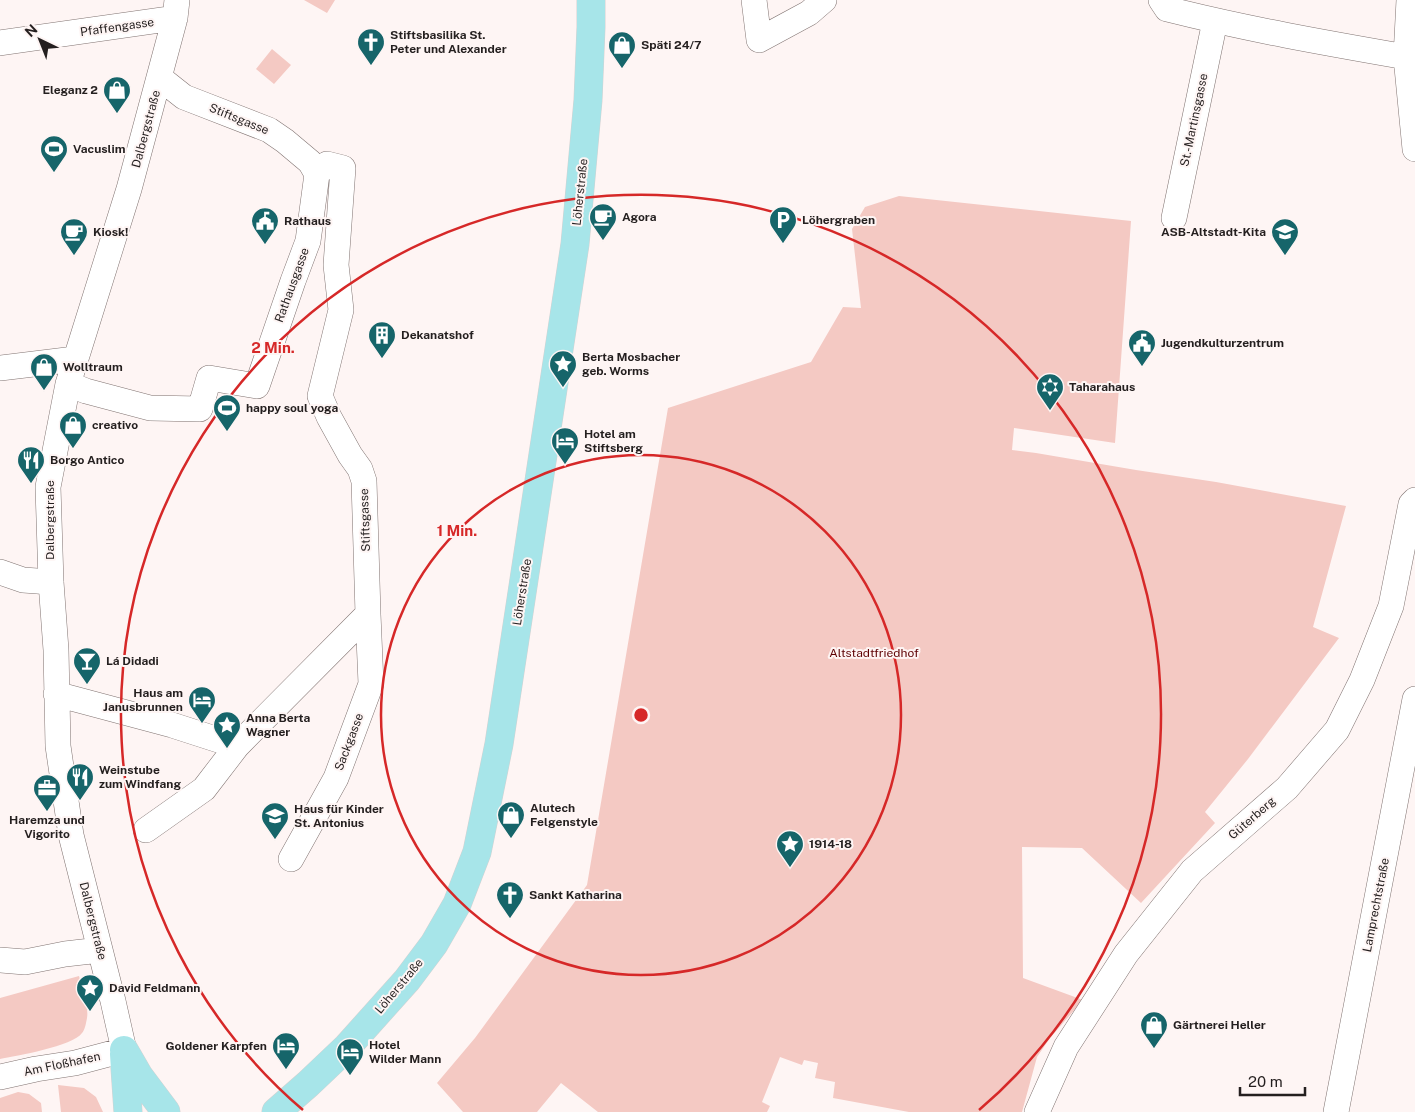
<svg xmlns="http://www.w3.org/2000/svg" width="1415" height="1112" viewBox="0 0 1415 1112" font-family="'Public Sans',sans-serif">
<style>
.green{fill:#f4c9c3}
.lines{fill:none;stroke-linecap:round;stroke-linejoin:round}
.minor-casing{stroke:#817472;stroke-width:26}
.major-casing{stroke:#d3d2d2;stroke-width:29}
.minor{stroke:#fff;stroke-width:25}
.major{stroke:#a7e5e9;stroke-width:28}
.ring{fill:none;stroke:#d62828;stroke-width:2.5}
.labels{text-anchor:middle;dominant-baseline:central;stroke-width:4;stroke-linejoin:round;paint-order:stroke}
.street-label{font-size:12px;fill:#241f1f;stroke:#fef5f4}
.poi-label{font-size:12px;font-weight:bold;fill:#241f1f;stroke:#fef5f4;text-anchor:start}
.park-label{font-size:12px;fill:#5e0103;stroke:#fef5f4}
.centre{fill:#d62828;stroke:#fef5f4;stroke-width:2.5}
.ring-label{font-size:15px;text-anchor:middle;font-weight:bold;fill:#d62828;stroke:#fef5f4;stroke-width:4;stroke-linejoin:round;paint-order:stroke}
</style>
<rect width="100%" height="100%" fill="#fef5f4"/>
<path class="green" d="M304,0h31l-8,13z
M272,49l19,16 -17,19 -18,-15z
M899,196l232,25 -16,222 -101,-15 -2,22 24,3 100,17 80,12 130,24 -33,121 26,11 -91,121 -43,53 10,11 -74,80 -59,-55 -60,-1 1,131 60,22 -33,38 -13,19 -15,55h-113l-76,-14 2,-16 -20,-4 3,-15 -14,-3 -2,5 -22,-8 -18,45 8,4 -3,6h-169l-37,-29 -24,29h-74l-26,-29 38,-45 112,-153 81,-477 143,-46 32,-55 18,1 -9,-79 13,-22z
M79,976c3,11 10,31 8,42 -1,5 -2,12 -5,15 -9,13 -66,23 -82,26v-61z
M58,1085l26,3 12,9 7,15h-42z
M18,1092l11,2 12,9 1,9h-42v-14z"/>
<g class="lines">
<g class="minor-casing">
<path id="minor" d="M754,0l5,40 50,-27 15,-13
M1161,0l6,9c79,20 159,34 239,48
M1409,0l-3,57 9,92
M0,43l175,-25
M160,78l24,19 85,33 16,11 25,21 7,12
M1174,218l41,-197
M0,368l75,-9
M68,384l18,7 64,17 50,1 9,-31 48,8 36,-105 15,-40 9,-67
M0,572l23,8 28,2
M56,694l116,31 65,21
M146,830l58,-41 33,-43 131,-132 -4,-133 -4,-12 -10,-14 -21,-38 -9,-21 21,-86 -5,-45 7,-97 -16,-4 -10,10
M291,859l45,-81 35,-94 -3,-70
M0,960l25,2 40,-8 35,-4
M0,1077l36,-8 39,-6 49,-13 -11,-49 -42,-166 -13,-89 -2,-96 -5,-68 -3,-95 20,-103 61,-195 46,-171 2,-18
M1037,1112l29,-65 60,-93 66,-83 95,-83 50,-58 25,-50 29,-74 20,-102 4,-4
M1336,1112l79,-413"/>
</g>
<g class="major-casing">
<path id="major" d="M124,1050l15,26 27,36
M124,1054l4,58
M276,1112l32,-28 39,-37 60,-67 27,-36 23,-40 20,-52 22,-108 76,-500 13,-144 3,-73v-27"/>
</g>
<use href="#minor" class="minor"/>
<use href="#major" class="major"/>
</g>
<g class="ring">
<circle cx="641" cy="715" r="260"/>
<path d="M303 1110A520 520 0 1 1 979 1110"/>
</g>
<defs>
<g id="church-pin" transform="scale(1.4375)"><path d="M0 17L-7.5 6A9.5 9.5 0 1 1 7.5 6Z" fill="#16656a" stroke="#fef5f4"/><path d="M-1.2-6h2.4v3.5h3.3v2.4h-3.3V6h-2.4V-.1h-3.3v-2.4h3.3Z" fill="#fff"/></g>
<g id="shop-pin" transform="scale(1.4375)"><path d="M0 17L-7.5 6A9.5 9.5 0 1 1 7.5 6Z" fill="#16656a" stroke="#fef5f4"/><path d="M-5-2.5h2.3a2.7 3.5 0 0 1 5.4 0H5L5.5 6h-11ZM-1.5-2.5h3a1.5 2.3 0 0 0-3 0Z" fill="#fff"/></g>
<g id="stadium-pin" transform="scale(1.4375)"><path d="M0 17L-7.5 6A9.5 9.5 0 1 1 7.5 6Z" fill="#16656a" stroke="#fef5f4"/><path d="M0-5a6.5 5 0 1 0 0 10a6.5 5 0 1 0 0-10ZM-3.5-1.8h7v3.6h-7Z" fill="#fff"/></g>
<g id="cafe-pin" transform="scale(1.4375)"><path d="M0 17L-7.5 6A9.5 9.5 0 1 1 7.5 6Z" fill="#16656a" stroke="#fef5f4"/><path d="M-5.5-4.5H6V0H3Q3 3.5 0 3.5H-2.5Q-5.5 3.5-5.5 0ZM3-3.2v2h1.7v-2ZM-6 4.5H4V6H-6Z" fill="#fff"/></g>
<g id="parking-pin" transform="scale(1.4375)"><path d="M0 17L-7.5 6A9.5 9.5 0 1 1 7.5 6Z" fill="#16656a" stroke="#fef5f4"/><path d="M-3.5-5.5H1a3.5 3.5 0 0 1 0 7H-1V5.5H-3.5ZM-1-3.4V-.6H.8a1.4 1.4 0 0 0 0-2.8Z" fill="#fff"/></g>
<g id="civic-pin" transform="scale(1.4375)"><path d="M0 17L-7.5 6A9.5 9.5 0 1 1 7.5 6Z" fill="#16656a" stroke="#fef5f4"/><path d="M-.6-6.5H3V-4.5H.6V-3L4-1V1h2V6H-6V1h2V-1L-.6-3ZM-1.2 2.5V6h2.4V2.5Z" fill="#fff"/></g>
<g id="school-pin" transform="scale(1.4375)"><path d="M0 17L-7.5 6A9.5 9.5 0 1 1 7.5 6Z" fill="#16656a" stroke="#fef5f4"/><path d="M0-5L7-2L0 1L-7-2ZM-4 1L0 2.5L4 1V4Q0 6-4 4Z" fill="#fff"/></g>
<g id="building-pin" transform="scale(1.4375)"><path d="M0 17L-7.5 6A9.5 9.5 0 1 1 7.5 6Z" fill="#16656a" stroke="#fef5f4"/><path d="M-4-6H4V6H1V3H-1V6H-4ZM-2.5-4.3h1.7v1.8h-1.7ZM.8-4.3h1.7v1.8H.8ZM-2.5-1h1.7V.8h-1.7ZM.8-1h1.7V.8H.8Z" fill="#fff"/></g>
<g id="sight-pin" transform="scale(1.4375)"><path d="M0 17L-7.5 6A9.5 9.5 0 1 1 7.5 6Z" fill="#16656a" stroke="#fef5f4"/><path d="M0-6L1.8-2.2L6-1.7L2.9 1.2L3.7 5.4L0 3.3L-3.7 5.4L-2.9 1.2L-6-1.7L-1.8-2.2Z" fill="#fff"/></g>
<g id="synagogue-pin" transform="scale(1.4375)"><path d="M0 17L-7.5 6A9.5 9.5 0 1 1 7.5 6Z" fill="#16656a" stroke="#fef5f4"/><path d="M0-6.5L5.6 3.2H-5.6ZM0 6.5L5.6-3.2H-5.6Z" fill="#fff"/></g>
<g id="hotel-pin" transform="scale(1.4375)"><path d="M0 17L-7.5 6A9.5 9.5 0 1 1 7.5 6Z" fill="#16656a" stroke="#fef5f4"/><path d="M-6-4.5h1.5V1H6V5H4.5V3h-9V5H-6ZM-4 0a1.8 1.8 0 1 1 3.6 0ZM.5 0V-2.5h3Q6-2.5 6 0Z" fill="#fff"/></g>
<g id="restaurant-pin" transform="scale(1.4375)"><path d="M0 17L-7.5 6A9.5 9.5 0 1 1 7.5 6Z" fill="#16656a" stroke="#fef5f4"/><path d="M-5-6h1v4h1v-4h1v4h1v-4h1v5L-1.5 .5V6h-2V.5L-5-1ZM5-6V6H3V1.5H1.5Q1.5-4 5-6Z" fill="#fff"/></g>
<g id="bar-pin" transform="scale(1.4375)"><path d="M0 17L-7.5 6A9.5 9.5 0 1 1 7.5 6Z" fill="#16656a" stroke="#fef5f4"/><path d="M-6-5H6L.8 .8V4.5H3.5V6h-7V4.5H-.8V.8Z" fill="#fff"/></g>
<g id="office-pin" transform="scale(1.4375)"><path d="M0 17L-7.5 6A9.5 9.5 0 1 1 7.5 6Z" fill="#16656a" stroke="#fef5f4"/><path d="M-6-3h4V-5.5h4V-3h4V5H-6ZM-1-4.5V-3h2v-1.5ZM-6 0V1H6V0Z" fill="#fff"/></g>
</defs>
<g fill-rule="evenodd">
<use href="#church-pin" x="371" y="42"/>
<use href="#shop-pin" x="622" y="45"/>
<use href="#shop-pin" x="117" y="90"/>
<use href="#stadium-pin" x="54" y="149"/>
<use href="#cafe-pin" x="603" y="217"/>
<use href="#parking-pin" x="783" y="220"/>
<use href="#civic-pin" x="265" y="221"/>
<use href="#cafe-pin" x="74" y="232"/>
<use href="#school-pin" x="1285" y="232"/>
<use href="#building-pin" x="382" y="335"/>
<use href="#civic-pin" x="1142" y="343"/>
<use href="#sight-pin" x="563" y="364"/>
<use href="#shop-pin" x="44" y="367"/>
<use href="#synagogue-pin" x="1050" y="387"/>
<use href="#stadium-pin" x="227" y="408"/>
<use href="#shop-pin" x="73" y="425"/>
<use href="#hotel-pin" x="565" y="441"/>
<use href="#restaurant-pin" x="31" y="460"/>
<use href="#bar-pin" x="87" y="661"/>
<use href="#hotel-pin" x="202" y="700"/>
<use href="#sight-pin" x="227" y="725"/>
<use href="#restaurant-pin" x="80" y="777"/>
<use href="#office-pin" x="47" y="788"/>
<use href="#shop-pin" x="511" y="815"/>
<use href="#school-pin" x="275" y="816"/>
<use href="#sight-pin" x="790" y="844"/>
<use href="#church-pin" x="510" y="895"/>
<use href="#sight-pin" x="90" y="988"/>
<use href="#shop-pin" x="1154" y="1025"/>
<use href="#hotel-pin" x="286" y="1046"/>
<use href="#hotel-pin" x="350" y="1052"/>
</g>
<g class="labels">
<g class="street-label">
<text transform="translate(117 27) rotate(-8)">Pfaffengasse</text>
<text transform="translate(239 119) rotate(22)">Stiftsgasse</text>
<text transform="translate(1194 120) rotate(-78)">St.-Martinsgasse</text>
<text transform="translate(146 129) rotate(-75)">Dalbergstraße</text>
<text transform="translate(580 192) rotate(-84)">Löherstraße</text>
<text transform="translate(292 285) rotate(-70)">Rathausgasse</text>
<text transform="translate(50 520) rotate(-90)">Dalbergstraße</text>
<text transform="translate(365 520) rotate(-92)">Stiftsgasse</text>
<text transform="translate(522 592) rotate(-81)">Löherstraße</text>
<text transform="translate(349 742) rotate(-69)">Sackgasse</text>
<text transform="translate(1252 818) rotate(-41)">Güterberg</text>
<text transform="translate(1376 905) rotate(-79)">Lamprechtstraße</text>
<text transform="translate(93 921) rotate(76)">Dalbergstraße</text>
<text transform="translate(399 986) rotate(-50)">Löherstraße</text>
<text transform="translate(62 1064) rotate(-12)">Am Floßhafen</text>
</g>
<g class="poi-label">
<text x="390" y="35">Stiftsbasilika St.<tspan x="390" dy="14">Peter und Alexander</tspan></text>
<text x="641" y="45">Späti 24/7</text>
<text x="98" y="90" text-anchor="end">Eleganz 2</text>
<text x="73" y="149">Vacuslim</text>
<text x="622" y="217">Agora</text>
<text x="802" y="220">Löhergraben</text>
<text x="284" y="221">Rathaus</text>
<text x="93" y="232">Kiosk!</text>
<text x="1266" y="232" text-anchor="end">ASB-Altstadt-Kita</text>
<text x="401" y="335">Dekanatshof</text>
<text x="1161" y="343">Jugendkulturzentrum</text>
<text x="582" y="357">Berta Mosbacher<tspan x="582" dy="14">geb. Worms</tspan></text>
<text x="63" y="367">Wolltraum</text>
<text x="1069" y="387">Taharahaus</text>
<text x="246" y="408">happy soul yoga</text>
<text x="92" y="425">creativo</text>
<text x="584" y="434">Hotel am<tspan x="584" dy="14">Stiftsberg</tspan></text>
<text x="50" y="460">Borgo Antico</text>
<text x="106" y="661">Lá Didadi</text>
<text x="183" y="693" text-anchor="end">Haus am<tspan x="183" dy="14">Janusbrunnen</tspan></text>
<text x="246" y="718">Anna Berta<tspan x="246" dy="14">Wagner</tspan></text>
<text x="99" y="770">Weinstube<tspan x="99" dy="14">zum Windfang</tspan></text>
<text x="530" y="808">Alutech<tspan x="530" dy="14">Felgenstyle</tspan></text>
<text x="294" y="809">Haus für Kinder<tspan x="294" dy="14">St. Antonius</tspan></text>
<text x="47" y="820" text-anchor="middle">Haremza und<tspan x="47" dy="14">Vigorito</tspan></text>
<text x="809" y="844">1914-18</text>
<text x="529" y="895">Sankt Katharina</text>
<text x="109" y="988">David Feldmann</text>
<text x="1173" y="1025">Gärtnerei Heller</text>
<text x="369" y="1045">Hotel<tspan x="369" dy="14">Wilder Mann</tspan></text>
<text x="267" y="1046" text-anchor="end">Goldener Karpfen</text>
</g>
<g class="park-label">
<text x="874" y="653">Altstadtfriedhof</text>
</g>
</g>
<circle cx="641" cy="715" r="8" class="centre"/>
<g class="ring-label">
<text x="273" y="353">2 Min.</text>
<text x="457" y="536">1 Min.</text>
</g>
<g transform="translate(40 40) rotate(317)" stroke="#fef5f4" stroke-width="4" paint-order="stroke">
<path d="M0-4L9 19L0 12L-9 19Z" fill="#241f1f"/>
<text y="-8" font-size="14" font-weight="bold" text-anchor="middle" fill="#241f1f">N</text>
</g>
<path d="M1240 1087v8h65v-8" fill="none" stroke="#241f1f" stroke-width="2.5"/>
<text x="1248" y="1087" font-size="15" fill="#241f1f" stroke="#fef5f4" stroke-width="4" paint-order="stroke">20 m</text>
</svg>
